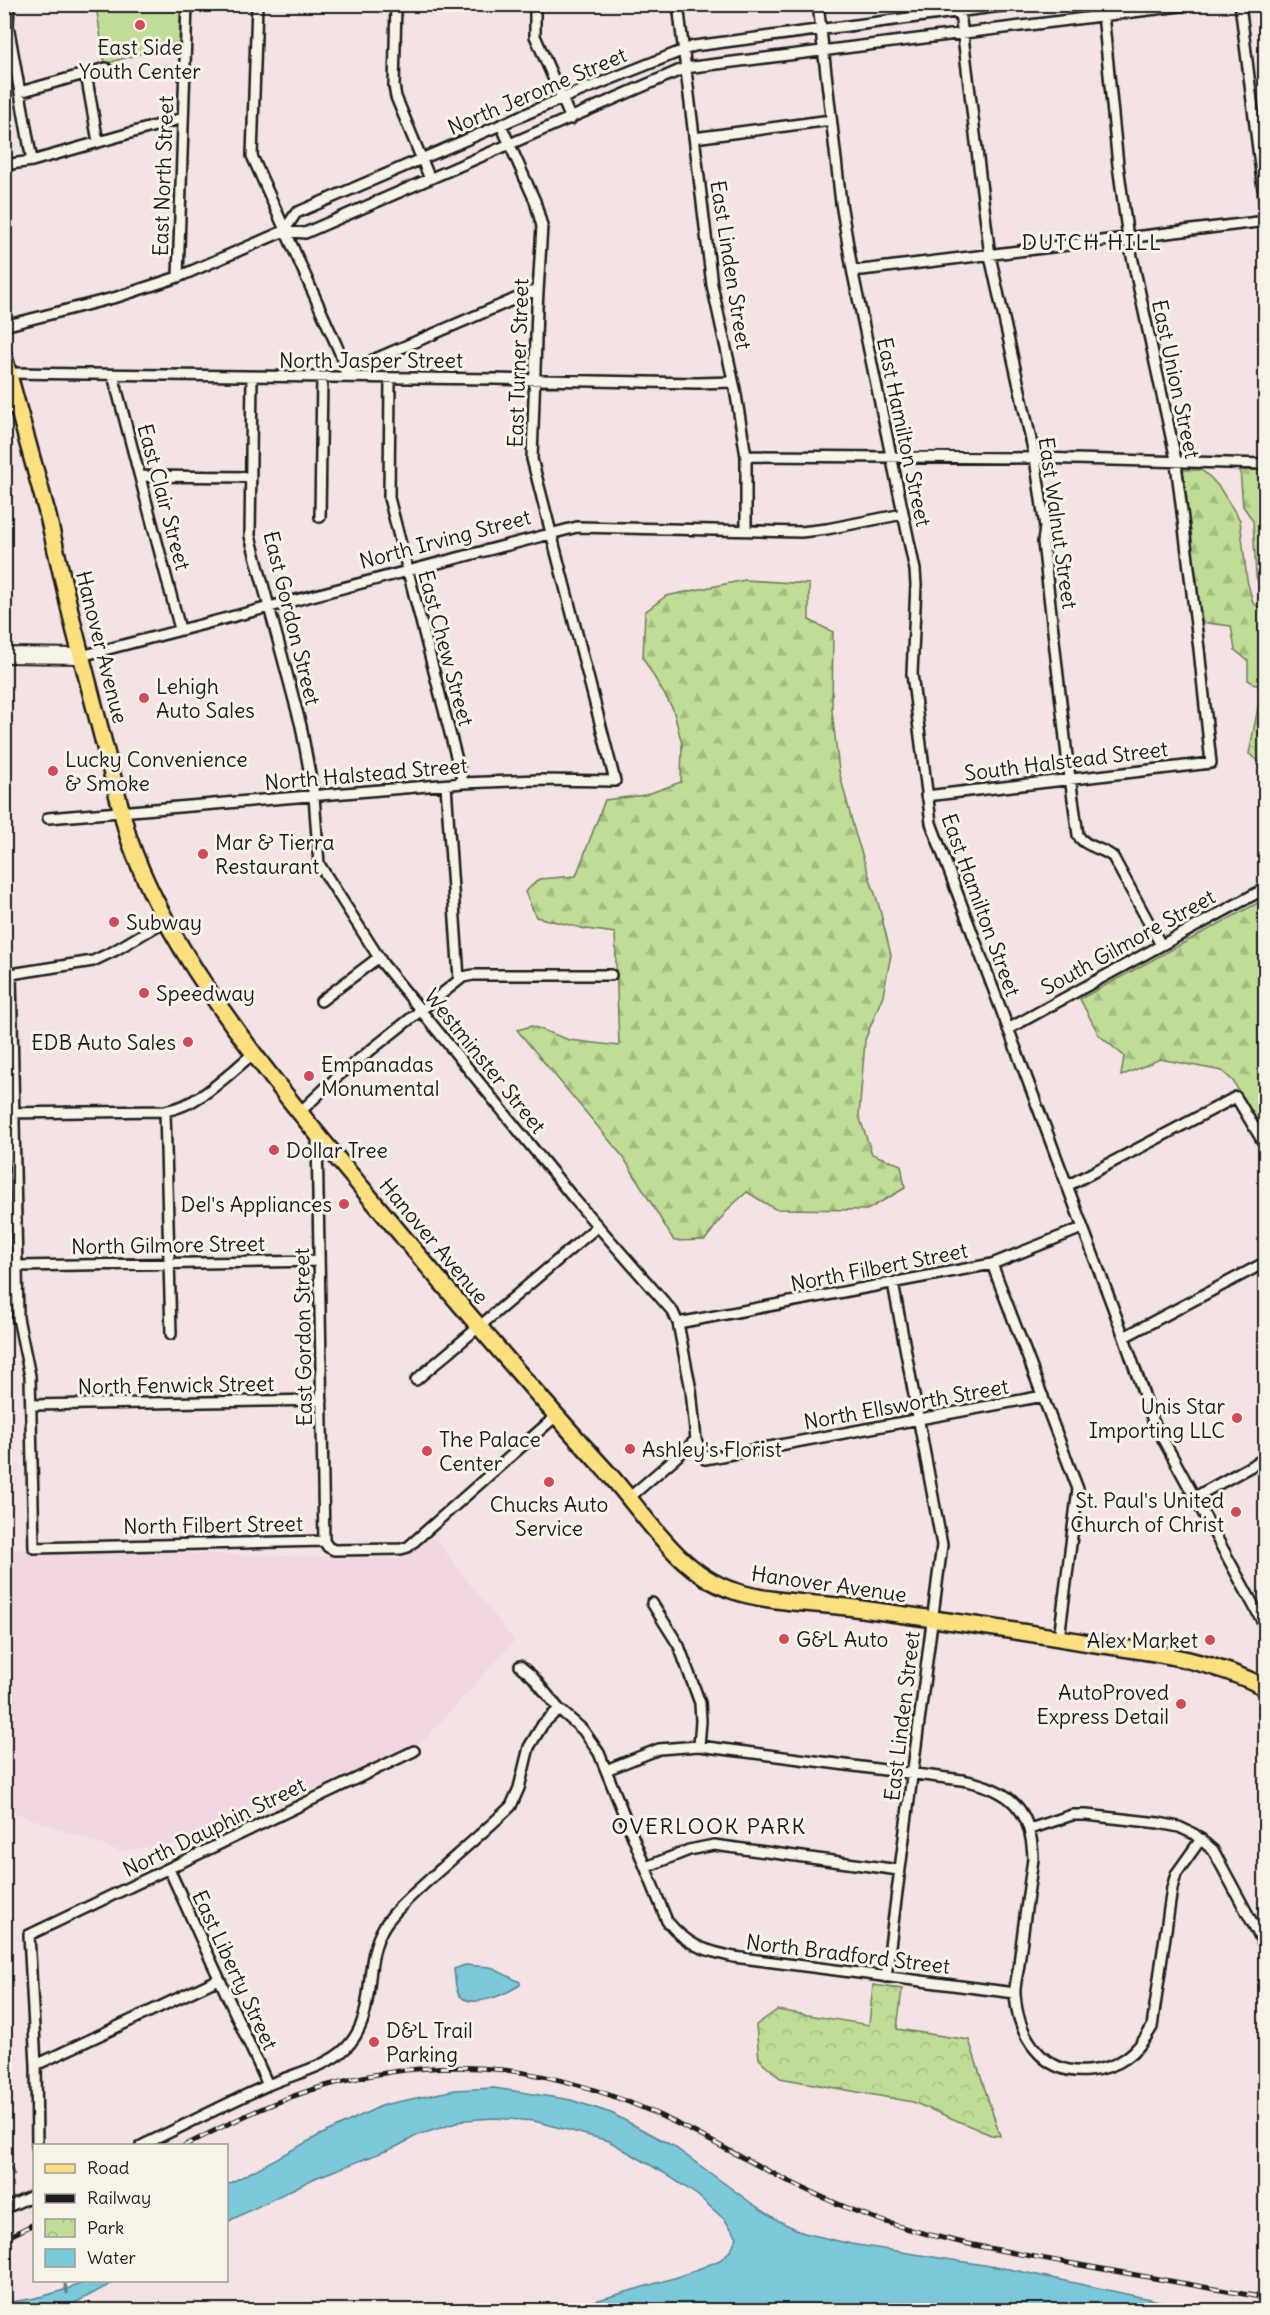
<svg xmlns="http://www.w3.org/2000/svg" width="1270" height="2315" viewBox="0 0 1270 2315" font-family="Delius,sans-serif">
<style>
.built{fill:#f2d6e1}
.grass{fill:#bfdd96;stroke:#6e7c59;stroke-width:1.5}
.forest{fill:url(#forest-firs);stroke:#6e7c59;stroke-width:1.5}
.park{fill:url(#park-crowns);stroke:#6e7c59;stroke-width:1.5}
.water{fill:#7cc8db;stroke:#56838f;stroke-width:1.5}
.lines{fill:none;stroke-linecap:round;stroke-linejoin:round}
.stream{stroke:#56838f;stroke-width:3}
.street-casing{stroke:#1c1c1c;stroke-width:14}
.secondary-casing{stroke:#1c1c1c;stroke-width:18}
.primary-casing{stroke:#1c1c1c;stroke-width:20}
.street{stroke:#f7f3e8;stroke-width:9}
.secondary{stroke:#f7f3e8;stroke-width:14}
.primary{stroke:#fce080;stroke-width:15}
.rail-casing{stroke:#1c1c1c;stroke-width:5}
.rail{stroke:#f7f3e8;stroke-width:3;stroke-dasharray:9;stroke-linecap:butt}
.poi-dot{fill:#d1495b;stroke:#f7f3e8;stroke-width:2}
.labels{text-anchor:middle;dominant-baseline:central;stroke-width:6;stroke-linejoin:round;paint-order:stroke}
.poi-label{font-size:21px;fill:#1c1c1c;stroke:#f7f3e8;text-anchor:start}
.street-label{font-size:21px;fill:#1c1c1c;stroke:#f7f3e8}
.neighbourhood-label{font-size:22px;letter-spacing:1.5px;fill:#1c1c1c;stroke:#f7f3e8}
</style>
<defs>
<pattern id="forest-firs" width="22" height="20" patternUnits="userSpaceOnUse" patternTransform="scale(1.5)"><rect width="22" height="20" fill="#bfdd96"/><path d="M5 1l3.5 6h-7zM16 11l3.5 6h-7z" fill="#a4bd81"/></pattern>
<pattern id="park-crowns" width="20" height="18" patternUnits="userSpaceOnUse" patternTransform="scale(1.5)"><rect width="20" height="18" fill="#bfdd96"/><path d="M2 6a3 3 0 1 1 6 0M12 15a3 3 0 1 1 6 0" fill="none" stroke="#a4bd81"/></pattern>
</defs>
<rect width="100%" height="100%" fill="#f4e2e4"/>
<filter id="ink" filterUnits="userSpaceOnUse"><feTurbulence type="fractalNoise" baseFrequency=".0167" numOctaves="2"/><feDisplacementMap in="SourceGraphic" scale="12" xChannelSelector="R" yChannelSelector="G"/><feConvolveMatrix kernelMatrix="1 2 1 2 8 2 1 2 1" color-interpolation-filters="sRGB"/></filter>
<g filter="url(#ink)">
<path class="built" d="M433,1536l81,105 -90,99 -219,100 -85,11 -115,-42 -1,-260 399,10z"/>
<path class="grass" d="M78,5h103l-2,37 -74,22 -9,-58 -17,1z"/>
<path class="forest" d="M1183,470h18l9,7 9,10 21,33 7,60 6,23 12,8 1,60 -4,17 -14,-8v-19l-13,-11 -4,-24 -31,-4z
M1240,470h25v130l-9,-24 -3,-55 -10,-15z
M745,580l64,4v36l24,12 -1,79 7,60 16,62 24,73 12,49 -8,40 -18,45 -6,76 13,38 29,11 4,23 -38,22 -92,-1 -28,-17 -18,16 -24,32 -31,1 -50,-83 -107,-128 15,-4 37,14 50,6 -4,-113 -29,-4 -50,-12 -11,-25 14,-13 37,-3 29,-76 40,-5 36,-13 1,-38 -9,-35 -30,-51 2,-46 21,-16z
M1265,899v239l-32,-57 -11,-10 -62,-12 -39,17 3,-20 -25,-21 -19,-36z"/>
<path class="park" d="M1265,671v95l-16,-12z
M873,1985l29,4 -5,40 72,11 31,96 -9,-1 -78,-33 -133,-24 -21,-19 -3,-34 21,-15 92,15z"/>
<path class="water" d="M465,1965l25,2 30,15v3c-13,8 -51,27 -62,8 -3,-6 -3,-17 -4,-24z
M494,2088l77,12 40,13 62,33 81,59 25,16 25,12 47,11 158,25 192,41h-637l117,-34 39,-16 10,-9 7,-14 -12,-17 -28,-25 -33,-22 -55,-32 -75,-20 -40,-3 -28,2 -48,15 -22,12 -81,31 -88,44v-37l91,-49 65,-31 72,-15z
M88,2281h28l-54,29h-57v-8c29,-1 56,-10 83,-21z"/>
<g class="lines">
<path class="stream" d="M4,2156l10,19
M64,2280l3,13"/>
<g class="street-casing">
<path id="street" d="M9,4l-1,21 24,136
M257,4l-5,152 96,215
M396,4l-2,82 2,11 34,82
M535,4v32l36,83
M678,4l34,281 23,104 11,67v74
M818,4l23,199 11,66 63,301 1,15 -4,89 19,149 193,514 29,84 113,207
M959,4l31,252 45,202 10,69 -2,15 24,214 11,79c6,12 25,13 35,22l48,88
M1240,4l26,210
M86,74l12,68
M20,92l86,-24
M694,138l137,-18
M4,165l28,-4 151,-43
M284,231l12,-18 267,-115 131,-52 323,-42
M852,269l10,1 404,-49
M178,277l9,-273
M4,326l113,-29 61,-20 106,-46 21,2 380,-165 512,-64
M345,372l193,-83
M9,373l485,6 203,4 36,-1
M113,375l67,254
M252,377l-2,159 51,190 13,70 5,68 64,100 192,236 98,112 5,11 13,67 5,50 9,19 338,-63
M390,378l-1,120 74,285
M4,410l14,-4
M746,456l289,2 231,6
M140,476l111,1
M320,517l2,-140
M81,656l496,-129 224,5 26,-3 76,-15
M446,785l13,194
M926,796l285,-33 -12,-114 -24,-194 -47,-217 -10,-73 -16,-161
M48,818l415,-35 75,-3 77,1 -83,-322 5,-151 5,-82 -7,-25 -34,-76
M165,921l-51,30 -21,10 -82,13 7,344 12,58 4,172 290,-7
M321,1001l58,-44
M1008,1029l258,-141
M165,1111l6,223
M4,1113l161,-2c35,-6 62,-36 89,-58
M299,1113l39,-37 125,-99 10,-2h138
M317,1135l7,406
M1067,1186l169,-89 30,50
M992,1264l86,225 -19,149
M17,1266l302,-5
M678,1323l314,-59 90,-36
M1124,1337l142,-75
M416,1380l182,-154
M31,1405l291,-5
M630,1497l66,-57
M1195,1497l71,-39
M324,1541l4,6 6,3 67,-1 7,-2 148,-131
M652,1603l27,43 21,57 1,18 -2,25
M520,1666l12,10 27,33 24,21 16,23 68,168c21,25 36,29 67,36l281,36
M606,1770l53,-21 40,-3 263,34c48,9 70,29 71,79 -5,35 -10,70 -14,105 -1,10 -5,21 -4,31 3,41 28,80 73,76 31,-3 49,-17 64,-44l20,-139 4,-14 25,-35
M1030,1829l42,-14h14l73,8 20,4 15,7 19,16 53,98
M646,1867l43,-17 25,-5 185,25
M169,1869l99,216
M886,1977l56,-432 -49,-262
M36,2065l183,-86
M37,2146l-1,-81 -7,-130 385,-184
M141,2146c43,-20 84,-42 127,-61 25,-11 59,-18 78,-37 34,-35 14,-84 39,-123 13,-19 32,-34 48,-49 26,-23 53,-46 78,-70l8,-18 10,-41 14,-23 16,-15
M4,2209l30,-14"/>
</g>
<g class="secondary-casing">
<path id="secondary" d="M4,655l77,1"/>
</g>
<g class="primary-casing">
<path id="primary" d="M4,357l44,159 26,112 54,208c19,56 48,106 81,155 54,80 117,154 179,228 72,86 144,171 220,254 37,41 70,100 126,118 33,11 78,12 113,16 81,11 162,22 242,36 60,9 122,16 177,45"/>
</g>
<use href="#street" class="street"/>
<use href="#secondary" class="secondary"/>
<use href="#primary" class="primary"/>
<g class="rail-casing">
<path id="rail" d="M184,2146c45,-23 93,-47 141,-60 126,-35 233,-20 349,36 66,33 131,72 200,96 62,22 125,32 189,44 68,12 135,24 203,36
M4,2239l30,-15"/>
</g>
<use href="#rail" class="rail"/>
</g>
</g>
<g class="poi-dot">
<circle cx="140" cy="25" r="6"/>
<circle cx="144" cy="698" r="6"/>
<circle cx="53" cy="771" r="6"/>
<circle cx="203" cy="854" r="6"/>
<circle cx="114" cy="922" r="6"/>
<circle cx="144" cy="993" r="6"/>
<circle cx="188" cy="1042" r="6"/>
<circle cx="309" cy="1076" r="6"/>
<circle cx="274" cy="1150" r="6"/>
<circle cx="344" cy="1204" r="6"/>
<circle cx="1237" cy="1418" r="6"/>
<circle cx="630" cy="1449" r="6"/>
<circle cx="427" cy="1451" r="6"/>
<circle cx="549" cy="1482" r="6"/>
<circle cx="1236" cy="1512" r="6"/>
<circle cx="784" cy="1639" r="6"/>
<circle cx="1210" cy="1640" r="6"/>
<circle cx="1181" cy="1704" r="6"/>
<circle cx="374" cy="2042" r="6"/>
</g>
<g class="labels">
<g class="poi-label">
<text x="140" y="47" text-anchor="middle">East Side<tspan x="140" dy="24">Youth Center</tspan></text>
<text x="156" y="686">Lehigh<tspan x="156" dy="24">Auto Sales</tspan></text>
<text x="65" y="759">Lucky Convenience<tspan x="65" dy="24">&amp; Smoke</tspan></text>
<text x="215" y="842">Mar &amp; Tierra<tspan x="215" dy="24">Restaurant</tspan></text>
<text x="126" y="922">Subway</text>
<text x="156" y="993">Speedway</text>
<text x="176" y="1042" text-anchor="end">EDB Auto Sales</text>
<text x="321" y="1064">Empanadas<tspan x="321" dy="24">Monumental</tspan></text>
<text x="286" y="1150">Dollar Tree</text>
<text x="332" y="1204" text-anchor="end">Del's Appliances</text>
<text x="1225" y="1406" text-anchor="end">Unis Star<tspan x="1225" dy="24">Importing LLC</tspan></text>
<text x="439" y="1439">The Palace<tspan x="439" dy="24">Center</tspan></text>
<text x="642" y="1449">Ashley's Florist</text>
<text x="1224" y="1500" text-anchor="end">St. Paul's United<tspan x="1224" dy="24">Church of Christ</tspan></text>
<text x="549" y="1504" text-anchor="middle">Chucks Auto<tspan x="549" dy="24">Service</tspan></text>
<text x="796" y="1639">G&amp;L Auto</text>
<text x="1198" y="1640" text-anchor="end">Alex Market</text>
<text x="1169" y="1692" text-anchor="end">AutoProved<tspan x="1169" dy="24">Express Detail</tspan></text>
<text x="386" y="2030">D&amp;L Trail<tspan x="386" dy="24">Parking</tspan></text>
</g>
<g class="street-label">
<text transform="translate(537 91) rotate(-23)">North Jerome Street</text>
<text transform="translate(163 176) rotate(-88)">East North Street</text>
<text transform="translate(731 265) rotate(81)">East Linden Street</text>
<text x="371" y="360">North Jasper Street</text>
<text transform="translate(518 363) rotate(-88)">East Turner Street</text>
<text transform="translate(1176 379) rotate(78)">East Union Street</text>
<text transform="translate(904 432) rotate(78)">East Hamilton Street</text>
<text transform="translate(164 497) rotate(75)">East Clair Street</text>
<text transform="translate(1058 523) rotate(82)">East Walnut Street</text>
<text transform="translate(445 539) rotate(-15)">North Irving Street</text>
<text transform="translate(292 618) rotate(76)">East Gordon Street</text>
<text transform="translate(102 647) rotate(76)">Hanover Avenue</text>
<text transform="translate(446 648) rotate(75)">East Chew Street</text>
<text transform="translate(1066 761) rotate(-7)">South Halstead Street</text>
<text transform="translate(366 774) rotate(-5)">North Halstead Street</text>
<text transform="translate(981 905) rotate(70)">East Hamilton Street</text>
<text transform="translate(1128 942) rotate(-29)">South Gilmore Street</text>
<text transform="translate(485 1061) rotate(51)">Westminster Street</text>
<text transform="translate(434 1241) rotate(50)">Hanover Avenue</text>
<text transform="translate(168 1245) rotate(-1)">North Gilmore Street</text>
<text transform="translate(879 1267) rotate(-11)">North Filbert Street</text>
<text transform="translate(303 1337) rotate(-91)">East Gordon Street</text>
<text transform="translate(176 1385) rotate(-1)">North Fenwick Street</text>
<text transform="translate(906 1404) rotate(-10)">North Ellsworth Street</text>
<text transform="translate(213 1525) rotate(-1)">North Filbert Street</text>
<text transform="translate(829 1584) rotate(8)">Hanover Avenue</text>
<text transform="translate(902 1716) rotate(-83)">East Linden Street</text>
<text transform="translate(214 1827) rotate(-26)">North Dauphin Street</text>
<text transform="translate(848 1954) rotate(7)">North Bradford Street</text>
<text transform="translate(235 1970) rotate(65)">East Liberty Street</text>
</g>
<g class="neighbourhood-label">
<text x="1092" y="242">DUTCH HILL</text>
<text x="709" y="1826">OVERLOOK PARK</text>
</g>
</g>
<rect width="1270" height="2315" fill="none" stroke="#f7f3e8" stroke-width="24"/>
<rect x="12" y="12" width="1246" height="2291" fill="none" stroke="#1c1c1c" stroke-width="2" filter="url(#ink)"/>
<rect x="33" y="2144" width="195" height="138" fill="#f7f3e8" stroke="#9f9d96" stroke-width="1.5"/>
<rect x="45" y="2164" width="30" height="9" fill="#fce080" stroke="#9f9d96" stroke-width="1.5"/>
<text x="87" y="2174" font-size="18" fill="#1c1c1c">Road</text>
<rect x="45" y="2194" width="30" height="9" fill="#1c1c1c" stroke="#9f9d96" stroke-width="1.5"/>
<text x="87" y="2204" font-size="18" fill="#1c1c1c">Railway</text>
<rect x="45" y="2219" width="30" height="18" fill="url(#park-crowns)" stroke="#9f9d96" stroke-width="1.5"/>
<text x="87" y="2234" font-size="18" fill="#1c1c1c">Park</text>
<rect x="45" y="2249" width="30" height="18" fill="#7cc8db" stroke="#9f9d96" stroke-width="1.5"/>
<text x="87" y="2264" font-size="18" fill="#1c1c1c">Water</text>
</svg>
